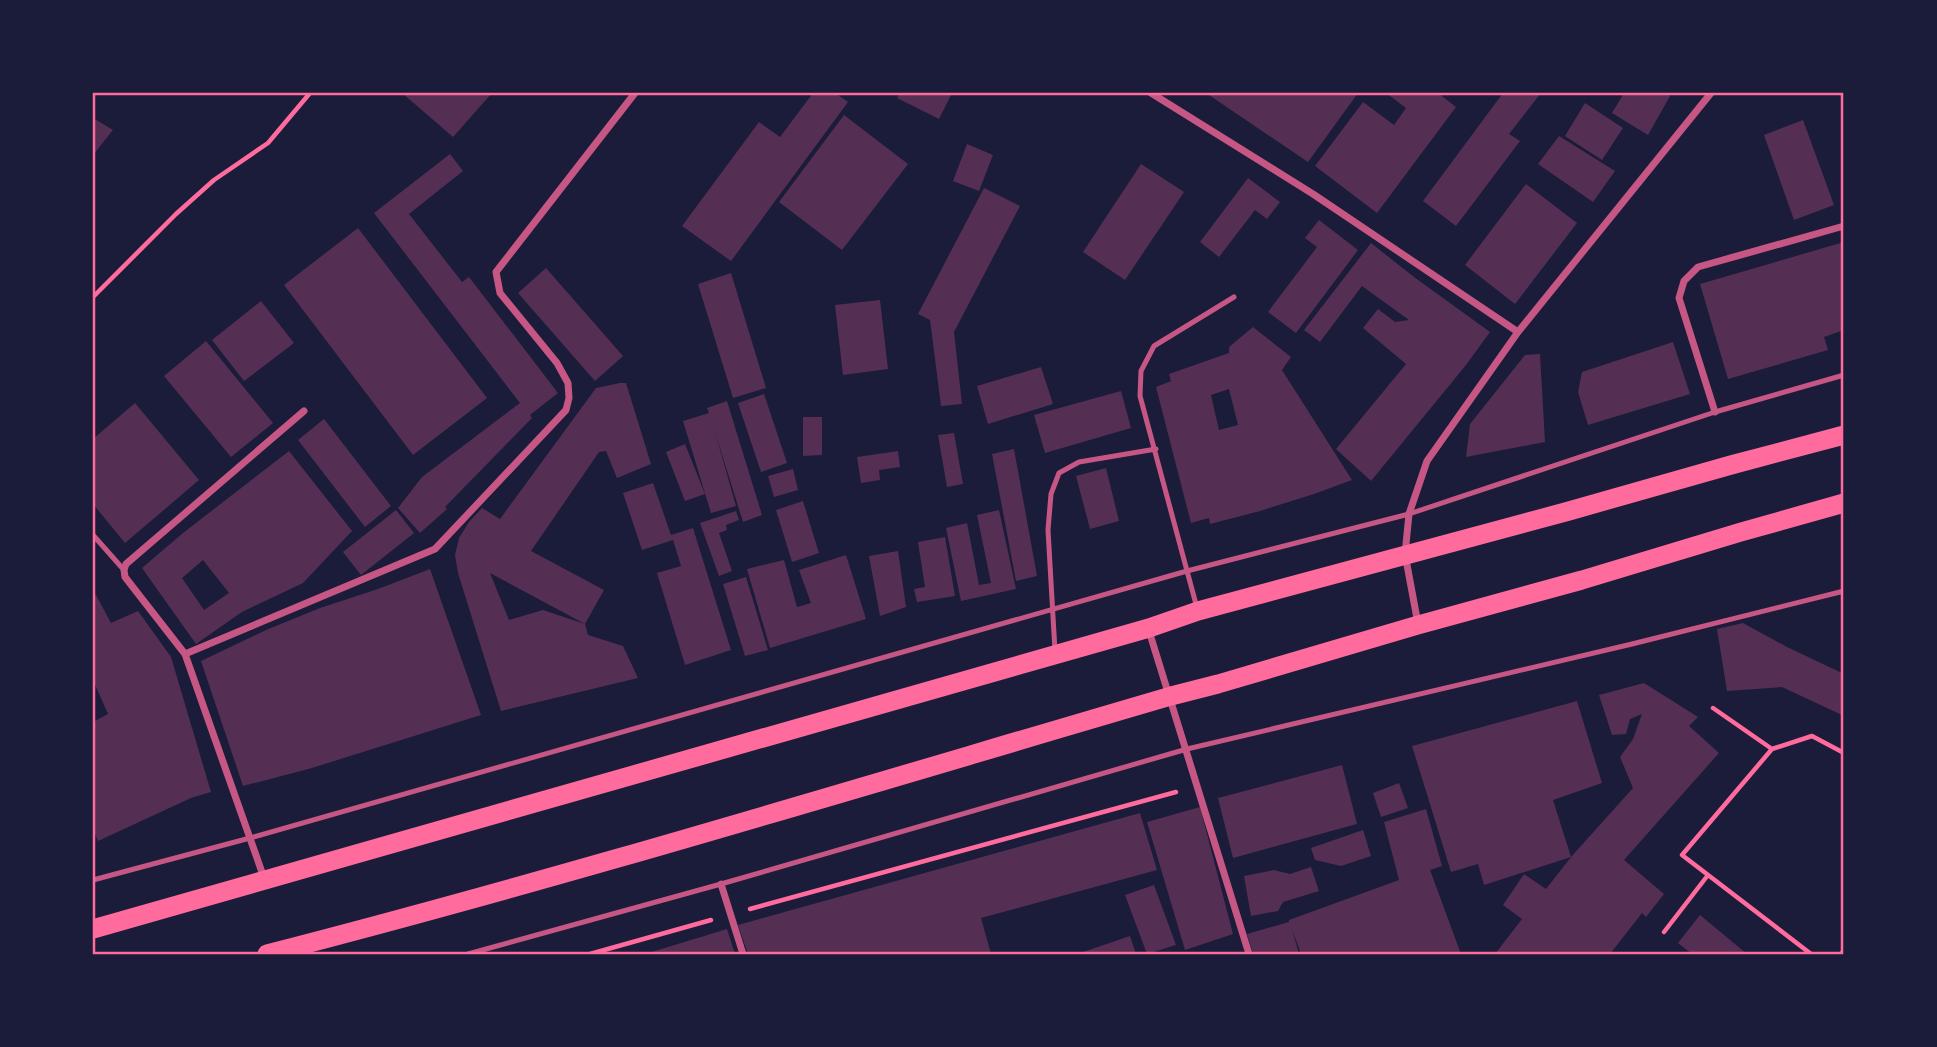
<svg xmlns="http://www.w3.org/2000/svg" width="1937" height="1047" viewBox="0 0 1937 1047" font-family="'Asap Condensed',sans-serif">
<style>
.building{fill:#542f53;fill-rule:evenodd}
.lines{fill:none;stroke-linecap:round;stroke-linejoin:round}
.path{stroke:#ff6b9d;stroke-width:4.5}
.service{stroke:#c65784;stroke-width:5}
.minor{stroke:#c65784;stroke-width:7}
.trunk{stroke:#ff6b9d;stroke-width:19}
.neatline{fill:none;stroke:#ff6b9d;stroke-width:2.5}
</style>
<rect width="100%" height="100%" fill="#1b1b3a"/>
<path class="building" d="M402,93h90l-39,44z
M813,93h22l13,9 -117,159 -49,-35 77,-104 21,15z
M900,93h52l-13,26 -42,-21z
M1206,93h152l-50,69z
M1386,93h52l18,14 -79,106 -62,-47 48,-64 31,23 12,-17z
M1503,93h38l-32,41 11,7 -64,85 -33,-25z
M1624,93h41l5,3 -22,39 -36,-22z
M1585,103l38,25 -21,32 -37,-24z
M844,115l64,49 -66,86 -63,-48z
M93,118l20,12 -20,25z
M1803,120l31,85 -40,15 -30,-85z
M1559,136l56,35 -22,31 -55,-38z
M967,144l26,11 -14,36 -26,-10z
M450,154l13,17 -54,43 53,68 7,-5 89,116 -28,22 2,3 -87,89 2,2 -27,24 -22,-25 24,-31 98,-74 -146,-190z
M1141,164l43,28 -59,88 -42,-28z
M1248,178l32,24 -13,17 -12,-9 -36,47 -19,-15z
M1526,184l51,39 -62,81 -50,-39z
M984,188l36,18 -66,126 8,72 -21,2 -11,-86 -12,-6z
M1319,220l39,30 -62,83 -28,-21 49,-65 -12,-9z
M358,228l129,170 -74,57 -129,-170z
M1844,242v88l-20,7 4,13 -100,29 -28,-95z
M1371,243l43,34 76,55 -24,33 -95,116 -35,-32 70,-85 -43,-36 15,-19 17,13 14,-2 -47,-34 -42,56 -16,-12z
M546,268l77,88 -28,25 -77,-88z
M731,273l35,115 -33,10 -35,-114z
M880,300l8,69 -45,6 -8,-70z
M261,301l33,42 -50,38 -32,-41z
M1253,327l38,30 -9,13 70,110 -38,14 -54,17 -50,13 -1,-6 -18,5 -35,-136 15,-6 -2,-7 60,-21v-6zM1229,389l9,36 -19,5 -8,-35z
M206,341l67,82 -42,34 -67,-81z
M1673,342l17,52 -102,31 -10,-33 4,-20z
M1540,354l5,88 -79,15 4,-33 55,-69z
M1041,367l12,37 -65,20 -11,-38z
M620,383h6l25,81 -34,14 -11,-27 -7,1 -68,99 73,39 -19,34 3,11 35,11 15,32 -137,33 -43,-138 -3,-18 4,-17 10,-16 13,-14 18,11 96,-131zM490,573l95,51 -42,-14 -34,10z
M1121,391l10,37 -86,25 -11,-38z
M764,394l23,69 -26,9 -23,-69z
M727,401l35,114 -19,7 -28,-90 21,74 -25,7 -28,-92 26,-8 -2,-5z
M135,403l64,77 -74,63 -32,-39v-65z
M803,417h19v38l-19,1z
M324,419l67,87 -26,21 -67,-87z
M954,433l9,51 -16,3 -9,-52z
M685,444l20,50 -20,7 -19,-49z
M1014,449l23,127 -21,5 -24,-127z
M289,451l63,80 -49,52 -61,29 -46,32 -54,-76 41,-35zM203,560l26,33 -25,17 -22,-32z
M898,451l2,16 -21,3 1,10 -19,3 -4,-26z
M1106,468l13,53 -29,8 -14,-53z
M793,469l5,21 -24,7 -6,-21z
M653,483l18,52 22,-7 38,122 -46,15 -28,-92 24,-7 -8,-26 -31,10 -19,-57z
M803,501l16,52 -27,9 -16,-52z
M396,510l18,23 -53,42 -18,-23z
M999,510l17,79 -55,12 -15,-73 21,-5 12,62 12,-2 -14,-68z
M736,511l3,9 -13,5 1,5 -8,3 13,38 -13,5 -19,-53z
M945,537l10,59 -38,6 -3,-13 11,-2 -7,-45z
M898,551l8,56 -26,9 -11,-60z
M846,555l20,64 -96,29 -23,-79 37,-9 13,47 14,-4 -12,-33z
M430,569l51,146 -169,53 -69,18 -42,-125 65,-31 54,-22 58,-19z
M746,577l22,73 -23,6 -22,-72z
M96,595l15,28 27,-12 33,46 40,135 -20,6 -93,43 -5,-12v-107l15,-8 -15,-34v-83z
M1743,623l44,24 57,27v42l-62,-29 -55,4 -10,-62z
M1644,683l54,34 -9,9 30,27 -95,107 40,34 -18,23 -4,-4 -32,41h-115l27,-35 -19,-14 21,-31 22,15 25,-32 62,-69 -13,-31 13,-18 9,-25 -12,5 -4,15 -14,1 -13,-40z
M1577,701l25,82 -49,17 18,57 -87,28 -6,-21 -27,8 -39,-126z
M1342,765l15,59 -124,34 -15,-60z
M1399,783l9,25 -27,9 -8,-24z
M1200,807l33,127 -48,16 -38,-128z
M1426,809l16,57 -12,4 31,84h-160l-9,-25 7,25h-46l-6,-20 42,-12v-2l110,-40 -15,-58z
M1140,813l17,57 -176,48 10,36h-243l-10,-29z
M1363,830l8,26 -30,10 -26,-6 -4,-12z
M1311,867l8,24 -36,11 -5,9 -27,5 -7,-40 30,-6 16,4z
M1154,885l22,60 -29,9 -22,-59z
M1700,915l47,39h-55l-14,-11z
M727,929l8,25h-90z
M1130,936l6,18h-59z"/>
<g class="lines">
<path class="path" d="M93,297l83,-83 38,-34 54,-37 42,-50
M1713,708l59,41
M750,909l426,-117
M1664,932l44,-57
M590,954l121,-34
M1811,954l-129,-99 90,-106 40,-13 32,17
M1841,954l3,-4"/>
<path class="service" d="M93,535l31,35
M1197,608l-57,-212 1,-25 13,-25 80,-49
M1055,651l-7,-121 3,-36 8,-21 20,-11 77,-13
M93,880l157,-42 937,-267 222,-57 306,-102 129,-37
M468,954l253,-70 466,-135 445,-105 212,-53"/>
<path class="minor" d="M1151,93l162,101 205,138
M1715,412l-36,-114 5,-17 14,-14 146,-41
M1418,624l-13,-70 4,-40 18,-53 91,-129 193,-239
M1149,631l100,323
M185,654l250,-105 131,-139 3,-12 -1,-15 -11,-20 -57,-70 -4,-21 139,-179
M264,878l-79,-224 -60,-77 -1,-7 2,-6 178,-153
M721,884l22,70"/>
<path class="trunk" d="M93,929l1056,-301 49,-17 371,-100 162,-46 113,-30
M267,954c303,-78 603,-170 904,-258l47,-12 200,-59 164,-45 159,-48 103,-29"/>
</g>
<rect width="1937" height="1047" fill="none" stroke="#1b1b3a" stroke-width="189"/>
<rect x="94" y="94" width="1748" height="859" class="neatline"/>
</svg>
